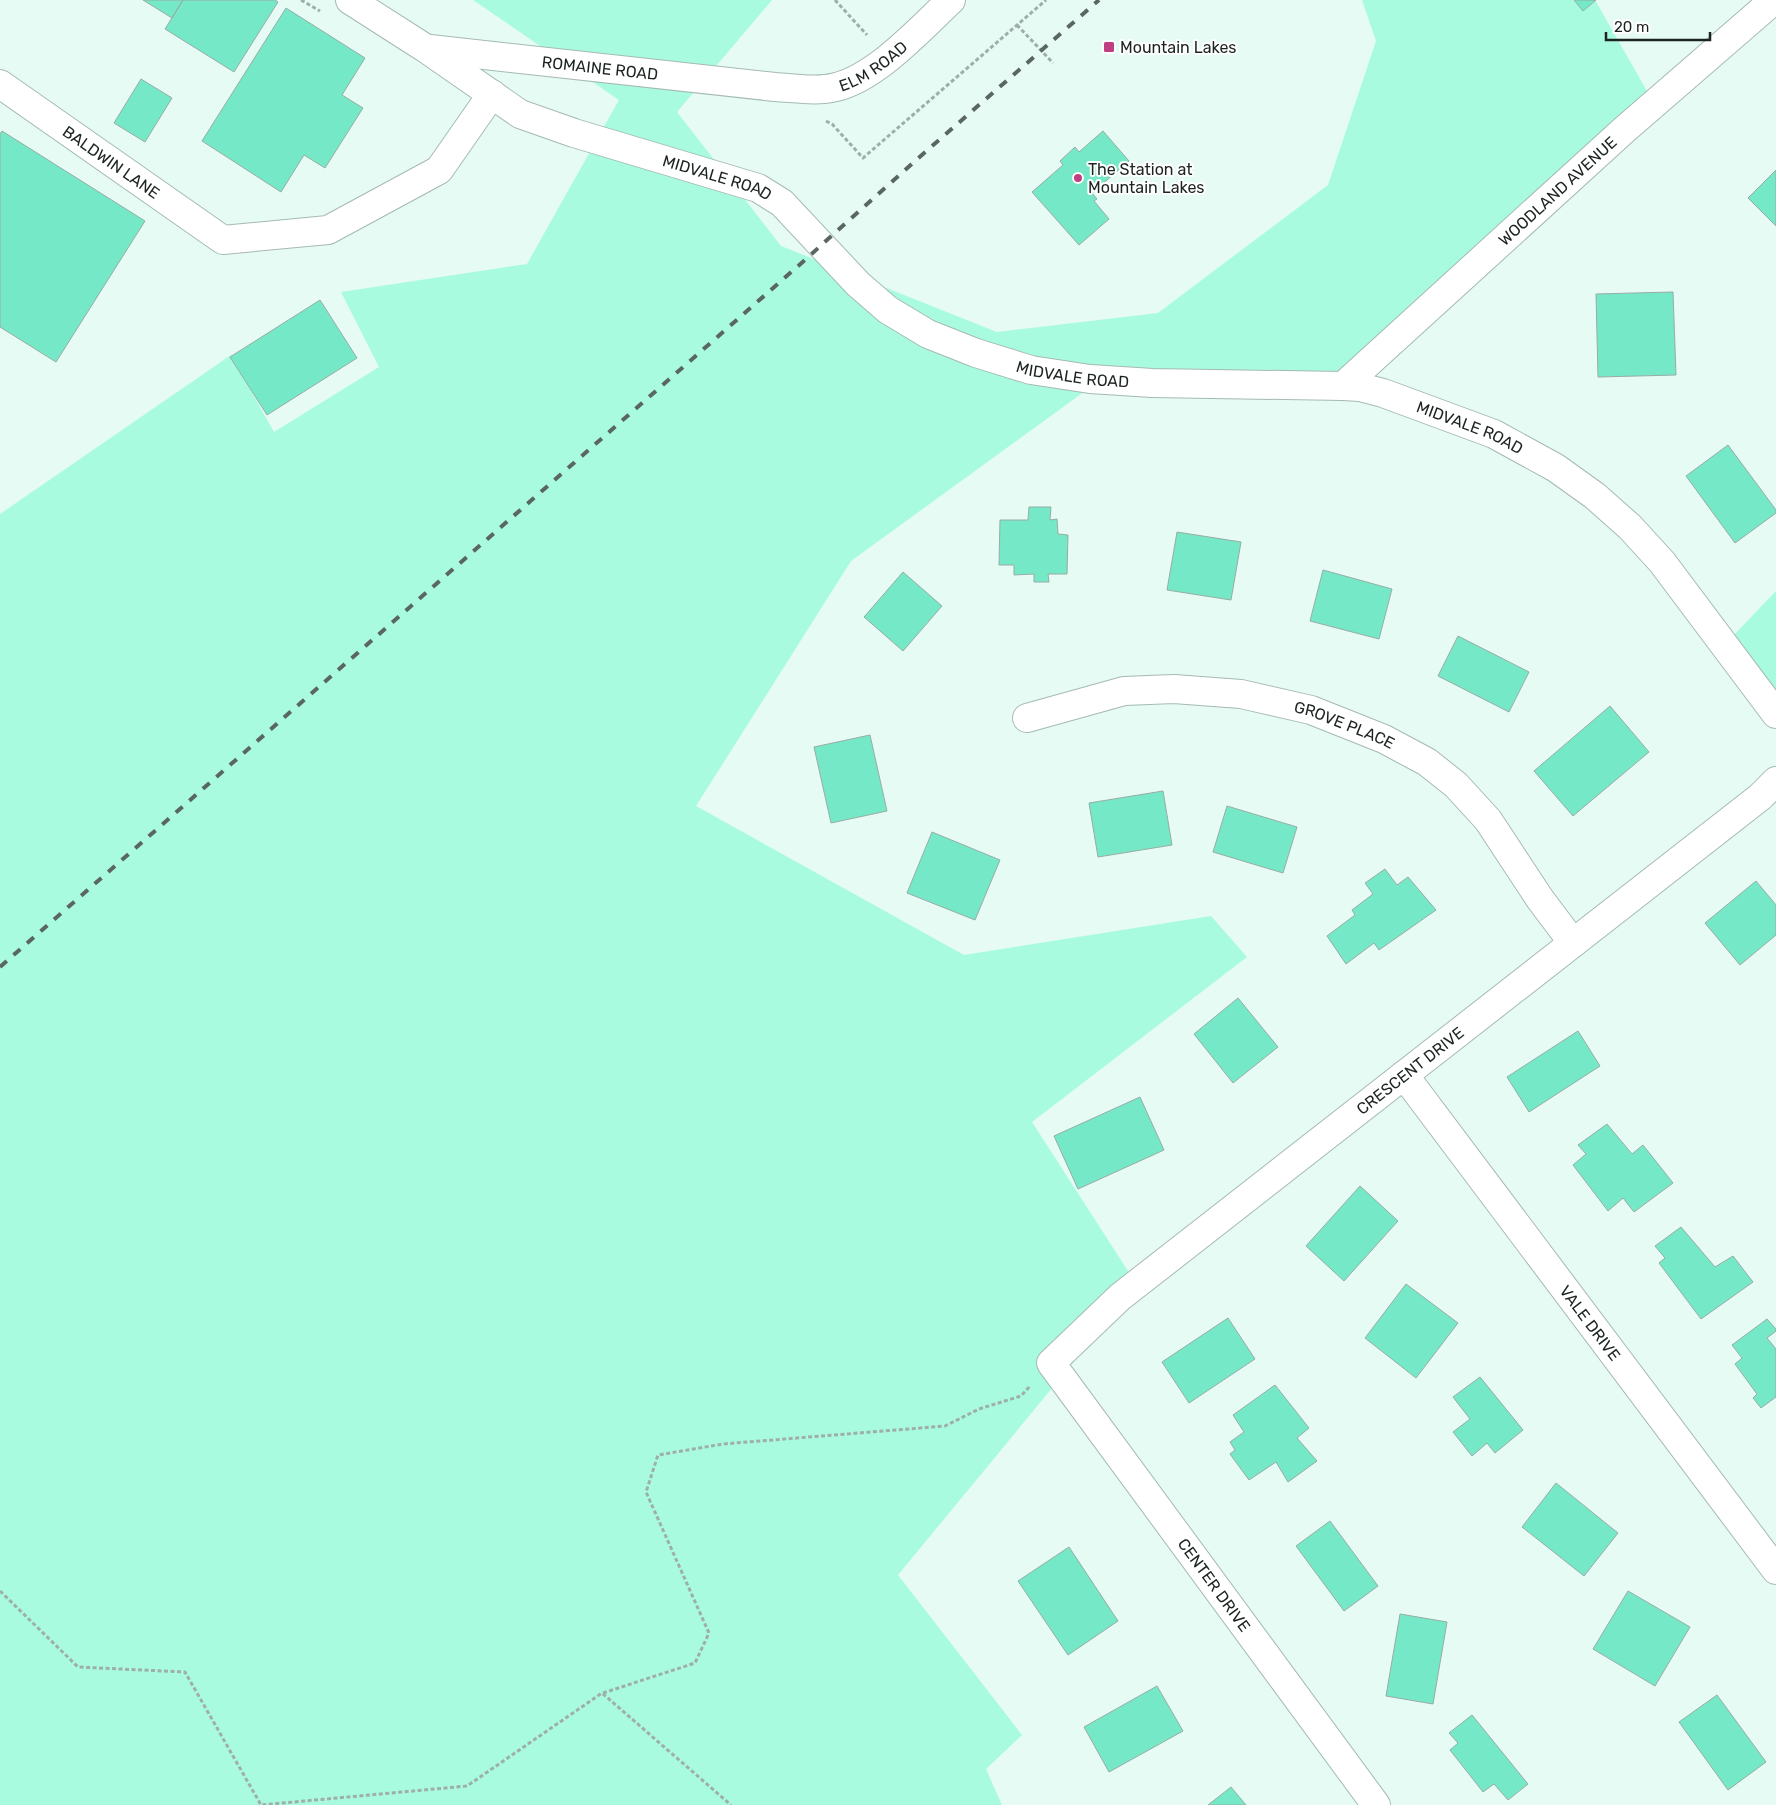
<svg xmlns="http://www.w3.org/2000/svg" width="1776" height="1805" viewBox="0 0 1776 1805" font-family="Rubik,sans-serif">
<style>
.green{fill:#a9fbe0}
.building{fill:#75e9c7;stroke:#98aca5}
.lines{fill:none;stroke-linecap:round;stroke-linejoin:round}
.street-casing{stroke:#a5bab2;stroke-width:30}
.path{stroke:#9eafa8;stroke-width:3;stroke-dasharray:4 2.5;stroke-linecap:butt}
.street{stroke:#fff;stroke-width:28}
.rail{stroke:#5a6661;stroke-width:4;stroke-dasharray:9 9;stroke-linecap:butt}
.poi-dot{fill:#c13e83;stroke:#fff;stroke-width:2}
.labels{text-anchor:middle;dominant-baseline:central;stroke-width:4;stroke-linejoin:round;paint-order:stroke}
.poi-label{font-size:16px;fill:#1c2421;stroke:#fff;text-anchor:start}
.street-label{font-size:16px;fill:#1c2421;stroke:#fff}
</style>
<rect width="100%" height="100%" fill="#e5fbf3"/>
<path class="green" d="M473,0h299l-95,112 104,134 216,86 161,-19 170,-128 48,-144 -14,-41h233l64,112 -301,271 -266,3 -241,175 -155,245 268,149 247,-39 36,41 -215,165 105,163 -239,290 124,160 -36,34 16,36h-1002v-1291l231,-159 43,77 105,-65 -38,-75 186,-28 92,-164z
M1776,591v111l-45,-64z"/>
<path class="building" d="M143,0h40l-11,18z
M183,0h92l3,2 -44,70 -69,-43z
M1574,0h22l-13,11z
M286,8l79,50 -23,37 21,13 -38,60 -21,-13 -23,37 -79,-51z
M141,79l31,19 -27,44 -31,-19z
M2,131l143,90 -89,141 -56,-35v-193z
M1103,131l26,30 -37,32 5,6 -3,2 15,18 -30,26 -47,-53 31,-27 -3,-4 15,-14 4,5z
M1776,170v56l-28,-28z
M1673,292l3,83 -78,2 -2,-83z
M320,300l37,58 -90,57 -37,-58z
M1728,445l48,65v3l-41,30 -49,-67z
M1029,507h22l-1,13 7,-1 1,15 10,1 -1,39h-19l1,8h-15v-8l-20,1v-10h-15l1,-45h28z
M1177,532l64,10 -10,58 -64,-10z
M1323,570l69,19 -13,50 -69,-18z
M903,572l39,34 -39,45 -39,-34z
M1458,636l71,36 -20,40 -71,-36z
M1610,706l39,46 -76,64 -39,-45z
M870,735l17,76 -56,12 -17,-76z
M1163,791l9,54 -74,12 -9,-54z
M1227,806l70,21 -14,46 -70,-21z
M932,832l68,28 -25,60 -68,-27z
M1385,869l12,16 11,-8 28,33 -57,40 -5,-7 -28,21 -19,-28 28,-21 -3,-5 21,-16 -8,-11z
M1756,881l20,24v30l-36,30 -35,-42z
M1238,998l40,49 -45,36 -39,-49z
M1578,1031l22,35 -71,46 -22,-35z
M1140,1097l24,53 -86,39 -24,-53z
M1607,1124l25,30 11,-9 30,38 -39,29 -11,-14 -15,13 -35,-46 13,-11 -8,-9z
M1360,1186l38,35 -54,60 -38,-35z
M1681,1227l34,40 18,-11 20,26 -52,37 -42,-56 6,-5 -10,-12z
M1406,1284l52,39 -42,55 -51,-40z
M1228,1318l27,41 -66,44 -27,-41z
M1767,1319l9,10v2l-9,7 9,11v48l-15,11 -8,-10 4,-4 -22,-30 7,-6 -10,-13z
M1480,1377l43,53 -28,23 -8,-10 -15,13 -19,-24 17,-13 -17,-22z
M1275,1385l34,43 -12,10 20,23 -29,21 -12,-20 -27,18 -19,-26 5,-4 -5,-8 14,-10 -11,-17z
M1556,1483l62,50 -34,43 -62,-49z
M1330,1521l48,65 -34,25 -48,-65z
M1069,1547l49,74 -50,34 -50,-74z
M1628,1591l62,36 -35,59 -62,-37z
M1400,1614l47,8 -14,82 -47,-8z
M1157,1686l26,45 -74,41 -25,-45z
M1717,1695l49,67 -38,28 -49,-68z
M1472,1715l56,69 -20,16 -14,-16 -11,8 -33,-42 8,-7 -9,-10z
M1231,1787l15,18h-38z"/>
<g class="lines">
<g class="street-casing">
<g id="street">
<path id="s1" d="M350,0l75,48 95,66 54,19 184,55 24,15 76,81 30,26 40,24 48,19 55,17 59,9 62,4 191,3 17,1 23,6 111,41 62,34 39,28 35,31 32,35 114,152"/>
<path id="s2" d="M430,49l345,38c20,1 42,5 61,0 41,-10 85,-59 115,-87"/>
<path id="s3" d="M0,84l223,156 105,-10 111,-60 53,-76"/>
<path id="s4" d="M1343,386l281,-256 150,-130"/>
<path id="s5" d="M1027,718l97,-27 50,-2 67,5 70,16 73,29 43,23 29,23 32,35 52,79 33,44"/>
<path id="s6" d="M1404,1075l372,495"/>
<path id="s7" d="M1376,1805l-325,-442 69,-66 640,-500 16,-16"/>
</g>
</g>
<path class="path" d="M301,0l19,11
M835,0l32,35
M1017,25l36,38
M826,121l6,3 31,34 183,-158
M0,1591l78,76 107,5 76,133 206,-19 135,-93 129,112
M603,1693l92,-30 14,-30 -63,-141 12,-37 65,-11 222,-18 34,-17 42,-13 9,-10"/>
<use href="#street" class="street"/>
<path class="rail" d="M0,967l797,-700 118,-106 184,-161"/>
</g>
<g class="poi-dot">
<rect x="1103" y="41" width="12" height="12" rx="2.5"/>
<circle cx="1078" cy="178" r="5"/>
</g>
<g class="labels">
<g class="poi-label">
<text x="1120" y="47">Mountain Lakes</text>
<text x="1088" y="169">The Station at<tspan x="1088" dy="18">Mountain Lakes</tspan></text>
</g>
<g class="street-label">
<text stroke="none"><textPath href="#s2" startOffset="451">ELM ROAD</textPath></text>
<text stroke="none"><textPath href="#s2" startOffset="171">ROMAINE ROAD</textPath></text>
<text stroke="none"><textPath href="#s3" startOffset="136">BALDWIN LANE</textPath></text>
<text stroke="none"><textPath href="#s1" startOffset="412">MIDVALE ROAD</textPath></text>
<text stroke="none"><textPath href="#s4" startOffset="290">WOODLAND AVENUE</textPath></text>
<text stroke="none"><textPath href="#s1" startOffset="831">MIDVALE ROAD</textPath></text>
<text stroke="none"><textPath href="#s1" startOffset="1236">MIDVALE ROAD</textPath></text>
<text stroke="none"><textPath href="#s5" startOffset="326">GROVE PLACE</textPath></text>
<text stroke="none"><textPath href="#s7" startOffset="1012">CRESCENT DRIVE</textPath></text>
<text stroke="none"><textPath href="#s6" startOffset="310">VALE DRIVE</textPath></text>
<text transform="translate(1214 1585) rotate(54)">CENTER DRIVE</text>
</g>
</g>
<path d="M1606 32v8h104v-8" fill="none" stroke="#1c2421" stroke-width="2.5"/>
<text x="1614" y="32" font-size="15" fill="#1c2421" stroke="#ffffff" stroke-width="4" paint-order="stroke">20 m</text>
</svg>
